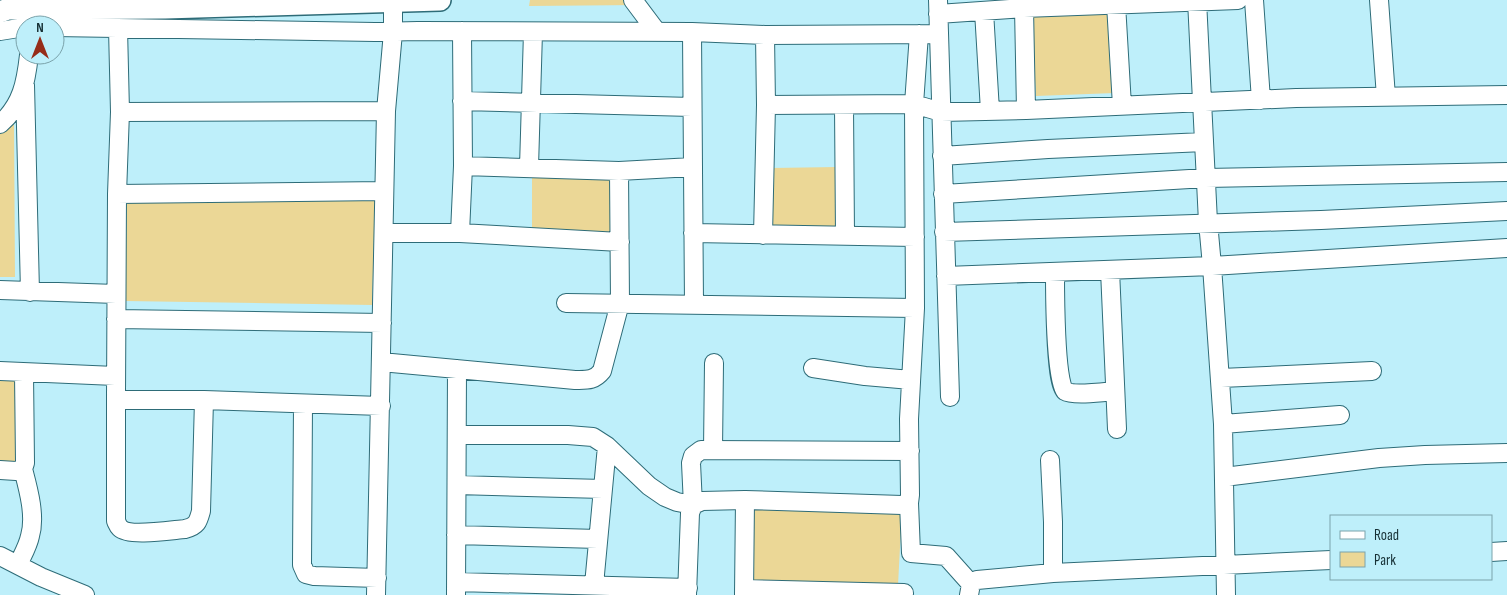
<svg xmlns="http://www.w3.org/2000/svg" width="1507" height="595" viewBox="0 0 1507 595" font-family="'Sofia Sans Condensed',sans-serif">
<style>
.green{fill:#ebd796}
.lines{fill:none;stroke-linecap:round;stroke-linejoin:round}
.minor-casing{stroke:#2e6c78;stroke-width:20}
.major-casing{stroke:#2e6c78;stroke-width:24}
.minor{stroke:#fff;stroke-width:18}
.major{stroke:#fff;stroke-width:21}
</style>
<rect width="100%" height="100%" fill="#beeffa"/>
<path class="green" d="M530,0h110v5l-111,1z
M1112,7l3,86 -79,3 -5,-85z
M14,121l1,156h-15v-144z
M838,167l1,63 -70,-1 2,-61z
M532,170l82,5 1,61 -83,-3z
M127,197l248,3 -3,105 -247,-4z
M0,374l17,1 -2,86h-15z
M752,507l150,3 -4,75 -147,-3z"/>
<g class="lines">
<g class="minor-casing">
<path id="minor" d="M633,0l24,32
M938,0l12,397
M1197,0l11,222 4,44 11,158 3,171
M1254,0l7,100
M1379,0l7,97
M1116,4l6,102
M1024,8l2,102 270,-12 211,-3
M984,11l6,100
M938,14l86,-6 214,-8
M55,27l320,5 43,-1 274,1 73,3 174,-1
M118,28l2,84 -3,82 -1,203 6,3h82l177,6
M0,31l25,-4
M692,32l2,272
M25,85l5,207
M462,101l230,6
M766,105l148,-1 27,8 85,-2
M844,106l1,130
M120,112l266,-1
M0,124c22,-19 26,-42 29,-69
M942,156l106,-7 156,-7
M463,166l156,5 74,-4
M529,167l4,-135
M117,194l267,-3
M943,194l263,-16 301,-6
M944,232l377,-12 186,-9
M384,233h76l160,9
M460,233l3,-67 -1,-135
M693,233l222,4
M763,235l3,-130 -1,-70
M1110,270l7,159
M1055,272c0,16 0,112 10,119 8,5 39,1 50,0
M946,276l266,-10 295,-18
M0,290l116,4
M566,303l349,5 -1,-204 5,-70
M116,319l266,4
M381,362l194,18c12,0 19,1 27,-9l18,-68 -1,-132
M813,368l52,8 46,4
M0,371l115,5
M1221,378l151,-7
M116,397v124c1,2 2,5 4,7 9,9 52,2 65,1 12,-3 13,-7 16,-18l3,-111
M303,404l-1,161 4,9 8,2 63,2
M1223,424l117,-9
M457,435h111l25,2 14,9 42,40 16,11 12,5 16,3 -2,-42 2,-7 8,-6 209,1
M713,450l1,-87
M1050,460l3,62v51
M0,470l16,1 7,-2 2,-6 -1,-90
M1224,477l155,-19 46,-3 82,-2
M457,485l146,4
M909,503l2,50 35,3 25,28
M456,535l142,4
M1491,552l16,-1
M0,556l41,21 44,18
M18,565c4,-9 10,-19 12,-29 6,-20 -2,-48 -7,-67
M456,582l232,6
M594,585l13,-139
M744,589l160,4
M376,595l10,-484 7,-79v-31
M456,595l1,-226
M687,595l3,-82 3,-8 9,-4 43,-1 157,5 7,-2 1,-8 -1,-76 6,-111
M744,595l1,-95
M969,595l2,-11 6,-4 76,-7 278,-13"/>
</g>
<g class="major-casing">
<path id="major" d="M0,12l8,-3 157,-1 275,-8"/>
</g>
<use href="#minor" class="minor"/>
<use href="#major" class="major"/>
</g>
<rect x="1330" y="515" width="162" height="65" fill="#beeffa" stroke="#7ba3ab"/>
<rect x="1340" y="531" width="25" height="8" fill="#ffffff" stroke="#7ba3ab"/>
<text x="1374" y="540" font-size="15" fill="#163035">Road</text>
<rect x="1340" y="552" width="25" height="15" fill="#ebd796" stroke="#7ba3ab"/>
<text x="1374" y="565" font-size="15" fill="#163035">Park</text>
<g transform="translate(40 40)"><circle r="24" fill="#beeffa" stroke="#7ba3ab"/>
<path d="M0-4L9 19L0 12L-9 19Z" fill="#962d19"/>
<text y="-8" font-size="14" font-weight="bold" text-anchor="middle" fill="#163035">N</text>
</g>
</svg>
